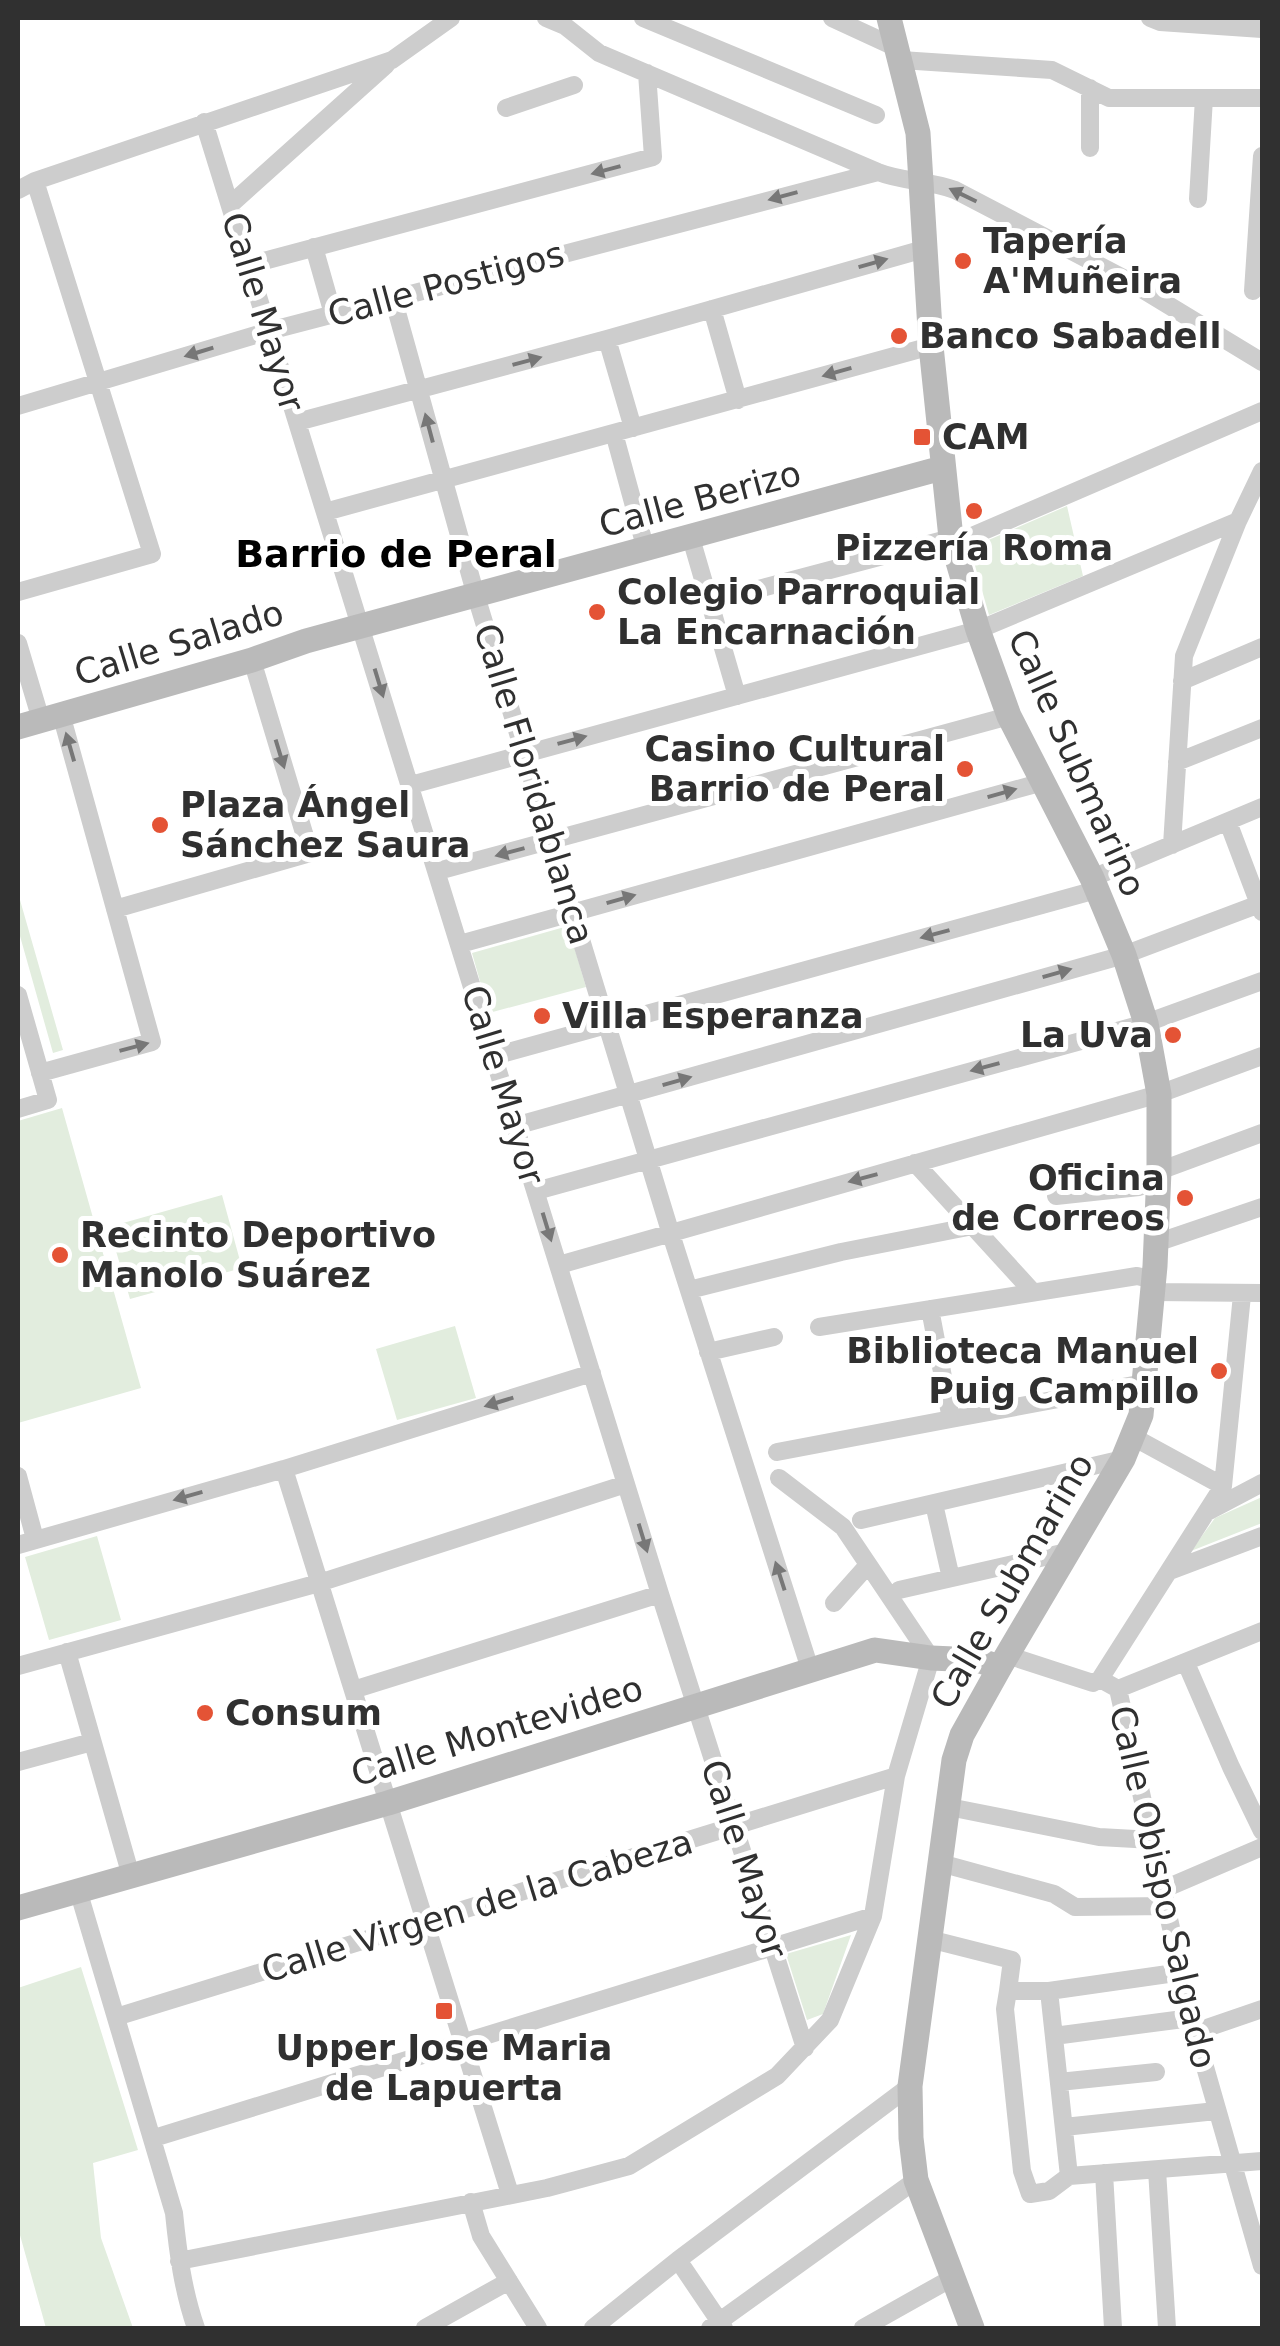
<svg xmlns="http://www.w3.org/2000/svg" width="1280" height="2346" viewBox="0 0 1280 2346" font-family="'DejaVu Sans',sans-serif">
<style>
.green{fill:#e2edde}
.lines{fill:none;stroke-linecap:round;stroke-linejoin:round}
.street{stroke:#cdcdcd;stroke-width:18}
.secondary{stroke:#bababa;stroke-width:25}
.oneway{fill:#777}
.poi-dot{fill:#e45335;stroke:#fff;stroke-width:4}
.labels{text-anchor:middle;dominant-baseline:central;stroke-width:10;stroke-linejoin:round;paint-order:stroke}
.poi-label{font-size:35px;font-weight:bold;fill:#303030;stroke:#fff;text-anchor:start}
.street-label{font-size:35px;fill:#303030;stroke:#fff}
.neighbourhood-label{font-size:38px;font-weight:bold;fill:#000;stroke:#fff}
</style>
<rect width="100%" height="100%" fill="#fff"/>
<path class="green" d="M1067,506l16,70 -94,39 -19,-67z
M18,893l45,157 -10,3 -35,-124z
M568,926l18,61 -97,26 -17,-60z
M62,1108l79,280 -123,35v-302z
M222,1195l20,73 -112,31 -21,-72z
M455,1326l21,72 -79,22 -21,-71z
M1262,1497v26l-71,28 24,-33z
M97,1536l24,84 -72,20 -24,-83z
M851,1935l-28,79 -16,6 -21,-66z
M81,1967l57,183 -45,13 8,75 32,90h-87l-28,-100v-240z"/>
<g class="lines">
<path class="street" d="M546,18l19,8 34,27 279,119c25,10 51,8 77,18l172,90 135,82
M643,18l233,97
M832,18l65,30
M1150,18l10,4 102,7
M901,60l151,10 57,28h153
M1090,88v60
M506,108l68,-23
M204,122l456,1472 145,454
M18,190l17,-9 357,-121 59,-42
M1198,199l6,-101
M230,205l156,-140
M314,247l19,67
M249,265l404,-108 -6,-84
M1253,291l9,-135
M393,298l83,298 194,635 140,438
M712,309l26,91
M607,339l26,89
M18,406l251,-75 609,-159
M297,422l310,-83 317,-90
M614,433l32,117
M325,512l606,-166
M691,538l46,158
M18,592l134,-38 -117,-373
M709,602l242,-64 21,-2 290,-125
M18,643l23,77
M1182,681l80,-34
M1177,762l85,-34
M411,785l567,-155 260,-109
M1228,822l34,90
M1172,845l12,-189 54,-135 24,-50
M438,871l571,-155
M1092,878l170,-71
M115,909l195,-56 -58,-193
M460,944l583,-162
M18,995l30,105 -30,9
M494,1056l602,-166
M40,1073l112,-31 -91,-328
M515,1126l609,-171 138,-52
M915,1163l117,128
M1159,1171l103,-38
M536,1191l610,-168 116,-42
M1056,1196l83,-9
M1156,1243l106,-36
M559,1265l600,-171 103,-38
M689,1290l152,-38 132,-26
M1153,1292l109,1
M1242,1295l-19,191 -123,193 18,10 73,329 71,248
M930,1309l21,110 193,-36
M819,1327l318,-51 17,4
M708,1352l66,-15
M1135,1438l88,48
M777,1452l174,-33
M284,1469l226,725
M18,1476l17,63
M934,1504l17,74
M1207,1512l55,-29
M861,1520l262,-61
M18,1545l266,-76 308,-96
M1172,1570l90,-34
M899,1590l172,-39
M834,1603l33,-37
M67,1652l64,224
M1007,1655l86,28 7,-4
M1186,1663l45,104 31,64
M18,1666l301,-83 307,-99
M1118,1689l144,-58
M353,1690l307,-96
M18,1762l74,-20
M949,1807l150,30 54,3
M940,1863l114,31 21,13 93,-1
M1164,1889l98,-42
M78,1890l96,323c4,40 9,78 22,115
M929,1939l83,21 -4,31h41l133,-19
M1008,1991l-3,18 17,162 8,23 19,-3 20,-15
M1049,1991l20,185
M116,2017l780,-241
M1195,2032l67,-23
M1054,2036l137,-18
M1059,2082l97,-10
M1064,2127l152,-16
M154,2138l719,-222
M1157,2170l10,158
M1104,2173l9,155
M1069,2176l193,-15
M471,2202l10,34 57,92
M678,2260l46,68
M179,2261l368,-73 82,-22 148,-90 53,-56 43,-104 23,-140 35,-118 -88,-131 -64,-49
M425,2328l84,-47
M593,2328l85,-68 232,-174
M710,2328l206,-148
M863,2328l89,-50"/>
<path class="secondary" d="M889,18l29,115 13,213 20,192 27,92 31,86 83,162 32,77 22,68 13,71v77l-4,95 -14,149 -18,44 -123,208 -38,68 -8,25 -44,326 1,52 5,42 56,148
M18,727l234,-67 54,-19 636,-173
M18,1908l370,-105 487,-153 56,8 46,2 23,7"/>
</g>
<defs><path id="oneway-solid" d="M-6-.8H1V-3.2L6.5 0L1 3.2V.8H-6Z" transform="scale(2.5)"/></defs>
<g class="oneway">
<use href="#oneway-solid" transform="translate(606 170) rotate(165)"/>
<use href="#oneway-solid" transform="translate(963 195) rotate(-154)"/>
<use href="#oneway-solid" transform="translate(783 196) rotate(165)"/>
<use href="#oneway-solid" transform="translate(873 263) rotate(-16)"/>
<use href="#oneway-solid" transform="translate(199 352) rotate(163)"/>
<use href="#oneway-solid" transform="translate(527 361) rotate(-15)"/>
<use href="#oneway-solid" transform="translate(837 372) rotate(164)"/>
<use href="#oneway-solid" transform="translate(429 428) rotate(-105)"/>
<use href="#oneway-solid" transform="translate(379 683) rotate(73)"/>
<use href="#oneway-solid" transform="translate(572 740) rotate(-15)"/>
<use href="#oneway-solid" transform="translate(70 747) rotate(-106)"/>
<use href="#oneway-solid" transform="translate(280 754) rotate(73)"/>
<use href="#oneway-solid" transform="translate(1002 793) rotate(-16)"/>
<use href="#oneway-solid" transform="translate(510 852) rotate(165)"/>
<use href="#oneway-solid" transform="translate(621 899) rotate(-16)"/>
<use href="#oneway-solid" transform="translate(935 934) rotate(165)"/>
<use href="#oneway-solid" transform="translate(1057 973) rotate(-16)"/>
<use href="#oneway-solid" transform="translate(134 1047) rotate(-15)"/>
<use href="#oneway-solid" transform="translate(985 1067) rotate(165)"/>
<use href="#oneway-solid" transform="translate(677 1081) rotate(-16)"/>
<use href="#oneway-solid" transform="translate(863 1178) rotate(165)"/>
<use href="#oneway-solid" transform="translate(547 1227) rotate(73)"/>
<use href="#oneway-solid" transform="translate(499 1402) rotate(163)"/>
<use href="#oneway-solid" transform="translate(188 1496) rotate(164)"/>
<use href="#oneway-solid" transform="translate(643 1538) rotate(73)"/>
<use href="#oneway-solid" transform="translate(780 1576) rotate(-108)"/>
</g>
<g class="poi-dot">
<circle cx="963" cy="261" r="10"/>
<circle cx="899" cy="336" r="10"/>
<rect x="912" y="427" width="20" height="20" rx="5"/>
<circle cx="974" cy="511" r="10"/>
<circle cx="597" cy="612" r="10"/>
<circle cx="965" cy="769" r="10"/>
<circle cx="160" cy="825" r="10"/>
<circle cx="542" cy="1016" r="10"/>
<circle cx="1173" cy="1035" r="10"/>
<circle cx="1185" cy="1198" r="10"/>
<circle cx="60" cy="1255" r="10"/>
<circle cx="1219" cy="1371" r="10"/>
<circle cx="205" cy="1713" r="10"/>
<rect x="434" y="2001" width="20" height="20" rx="5"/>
</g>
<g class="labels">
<g class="poi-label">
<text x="983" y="241">Tapería<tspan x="983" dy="40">A'Muñeira</tspan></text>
<text x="919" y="336">Banco Sabadell</text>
<text x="942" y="437">CAM</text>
<text x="974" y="548" text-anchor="middle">Pizzería Roma</text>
<text x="617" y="592">Colegio Parroquial<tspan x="617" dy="40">La Encarnación</tspan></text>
<text x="945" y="749" text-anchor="end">Casino Cultural<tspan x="945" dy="40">Barrio de Peral</tspan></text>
<text x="180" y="805">Plaza Ángel<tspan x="180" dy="40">Sánchez Saura</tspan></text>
<text x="562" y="1016">Villa Esperanza</text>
<text x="1153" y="1035" text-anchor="end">La Uva</text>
<text x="1165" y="1178" text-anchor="end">Oficina<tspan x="1165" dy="40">de Correos</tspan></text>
<text x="80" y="1235">Recinto Deportivo<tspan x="80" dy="40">Manolo Suárez</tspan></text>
<text x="1199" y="1351" text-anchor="end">Biblioteca Manuel<tspan x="1199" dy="40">Puig Campillo</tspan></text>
<text x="225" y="1713">Consum</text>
<text x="444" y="2048" text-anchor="middle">Upper Jose Maria<tspan x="444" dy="40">de Lapuerta</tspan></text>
</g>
<g class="street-label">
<text transform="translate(446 284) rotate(-15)">Calle Postigos</text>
<text transform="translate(263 312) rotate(73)">Calle Mayor</text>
<text transform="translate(700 499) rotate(-15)">Calle Berizo</text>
<text transform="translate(179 643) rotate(-17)">Calle Salado</text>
<text transform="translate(1077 763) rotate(66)">Calle Submarino</text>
<text transform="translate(534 784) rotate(73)">Calle Floridablanca</text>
<text transform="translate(503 1085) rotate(73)">Calle Mayor</text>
<text transform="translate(1012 1581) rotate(-60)">Calle Submarino</text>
<text transform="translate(497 1731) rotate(-17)">Calle Montevideo</text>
<text transform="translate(744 1859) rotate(72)">Calle Mayor</text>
<text transform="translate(1163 1887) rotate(77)">Calle Obispo Salgado</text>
<text transform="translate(477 1906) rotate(-17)">Calle Virgen de la Cabeza</text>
</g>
<g class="neighbourhood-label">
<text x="396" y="554">Barrio de Peral</text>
</g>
</g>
<rect width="1280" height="2346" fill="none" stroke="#303030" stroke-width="40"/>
</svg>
